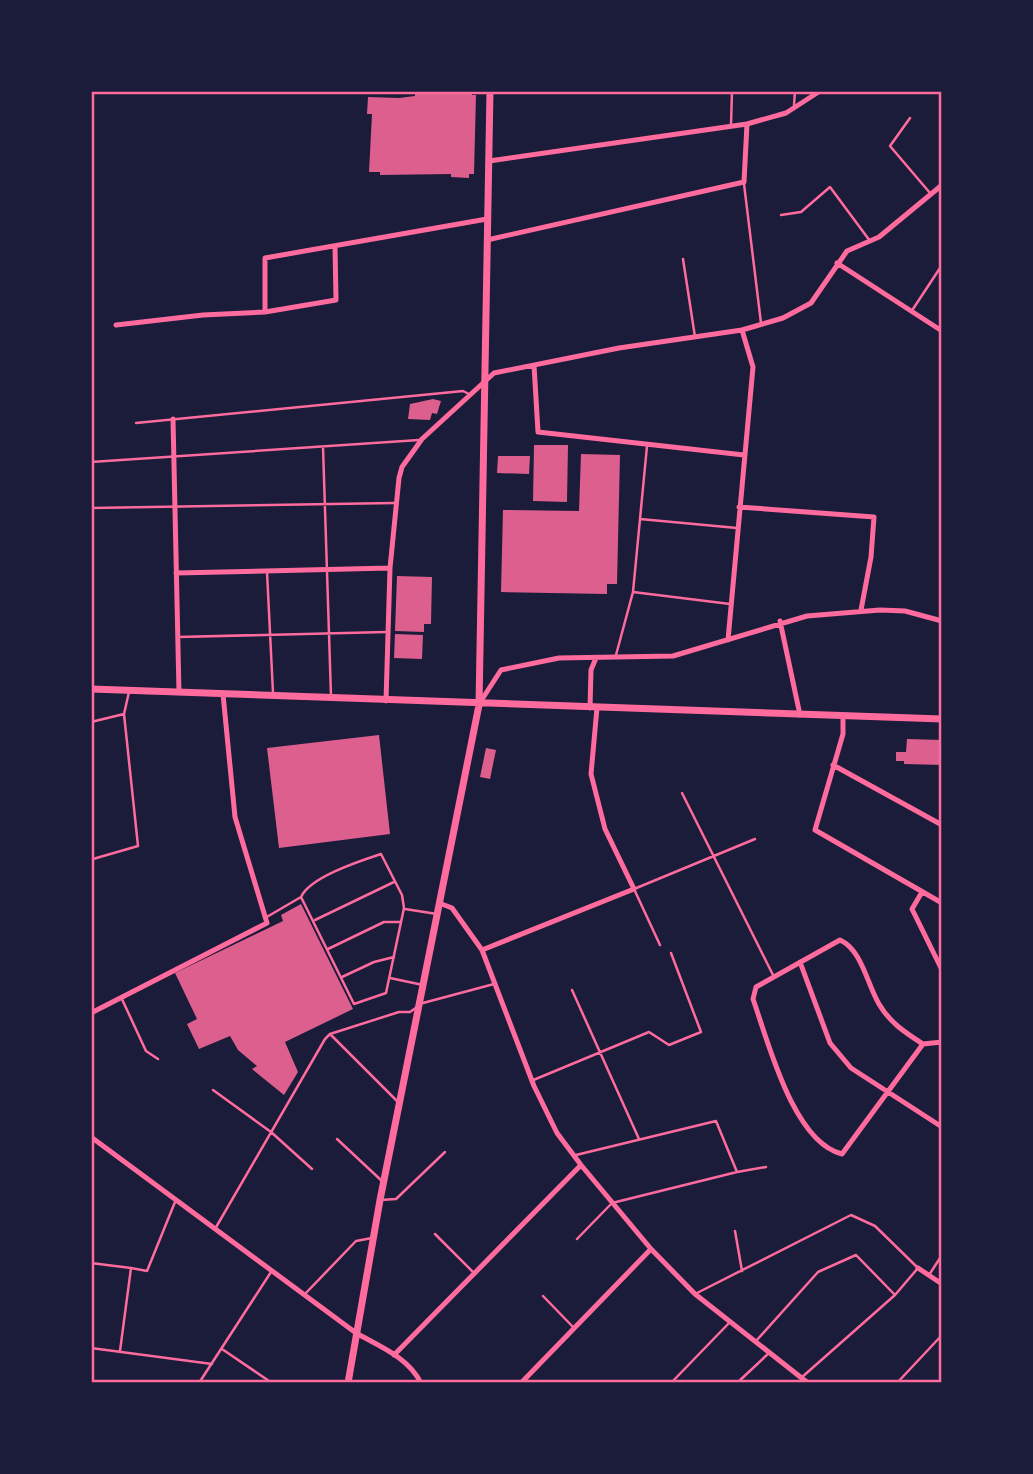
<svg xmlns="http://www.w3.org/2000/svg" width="1033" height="1474" viewBox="0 0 1033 1474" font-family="'DejaVu Sans',sans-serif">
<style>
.building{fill:#dd5f8e}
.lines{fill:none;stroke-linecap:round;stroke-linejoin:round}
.service{stroke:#ff6b9d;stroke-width:2.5}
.minor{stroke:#ff6b9d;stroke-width:5}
.tertiary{stroke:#ff6b9d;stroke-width:7}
.neatline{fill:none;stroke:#ff6b9d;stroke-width:2.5}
</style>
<rect width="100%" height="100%" fill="#1b1b3a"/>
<path class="building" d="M472,91v4h4l-2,79h-5v4l-18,-1v-3l-71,1v-3h-11l3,-58h-5l1,-17 31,1 16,-2v-3z
M433,399l8,2 -4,13 -5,-1 -2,7 -22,-1 2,-15z
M534,445h34l-1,57 -34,-1z
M581,454l39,1 -3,129h-10v10l-106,-2 2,-82 76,1z
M498,456h32l-1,18 -32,-1z
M397,576l35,1 -1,47h-7v8l-29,-1z
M395,634l28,1 -1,24 -28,-1z
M379,735l11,99 -111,14 -12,-100z
M907,739l35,1v25l-38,-1v-3h-8v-9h10z
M486,748l10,2 -6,29 -10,-2z
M301,904l52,105 -68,33 13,30 -14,23 -32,-26 5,-3 -19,-16 -8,-14 -31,13 -12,-25 10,-5 -22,-46 108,-52 -2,-6z"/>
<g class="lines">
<path class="service" d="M794,105l1,-14
M910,118l-20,28 40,47
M731,125l1,-34
M744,184l17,139
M781,215l20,-3 29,-25 40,54
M683,259l12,78
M911,312l31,-47
M136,423l327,-32 6,3
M323,447l8,249
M91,462l328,-22
M91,508l303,-5
M640,519l97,9
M267,572l6,121
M633,592l97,12
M178,637l208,-5
M616,655l17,-63 14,-146
M91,722l33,-8 5,-22
M682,793l91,182
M381,854l21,41 2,13 -18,85 -32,11 -53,-107c9,-20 59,-36 80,-43z
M93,859l45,-13 -14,-132
M405,909l32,5
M265,918l36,-21
M315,920l79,-38
M660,945l-26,-56 121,-50
M328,949l56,-27h17
M342,977l32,-15 20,-5
M390,978l33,7
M572,990l67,149
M121,997l25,54 12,8
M423,1003l71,-19
M330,1034l67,67
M531,1081l118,-49 20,13 32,-13 -30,-79
M213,1090l58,42 41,37
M337,1139l46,43
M576,1155l140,-34 21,51 29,-5
M380,1200l16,-1 49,-47
M215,1229l110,-190 5,-5 69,-22h11l7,-5
M735,1231l7,40
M435,1234l40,40
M577,1239l35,-36 125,-31
M91,1263l40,5 -11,83
M131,1268l16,3 28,-69
M929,1275l13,-20
M695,1294l156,-79 24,11 43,42 -23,27
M304,1295l52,-54 16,-3
M543,1296l31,32
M756,1341l62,-69 38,-17 39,40 -94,83
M91,1348l121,16
M222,1349l50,34
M199,1383l72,-111
M671,1383l59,-61
M737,1383l32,-30
M897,1383l45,-48"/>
<path class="minor" d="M489,161l258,-37 39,-11 34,-22
M487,240l257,-58 3,-58
M335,246l1,54 -71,12v-54l222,-39
M837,263l105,68
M116,325l87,-10 62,-3
M534,365l4,67 206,23
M173,419l6,273
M739,507l135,10 -3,40 -10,53
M176,573l214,-5
M780,621l20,94
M728,640l25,-273 -11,-37
M386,701l4,-133 9,-90 3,-11 20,-28 72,-66 125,-25 123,-18 41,-12 28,-15 36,-52 32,-14 63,-52
M479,704l22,-34 58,-12 114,-2 134,-40 73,-6 25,1 37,10
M590,708l1,-38 5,-12
M843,716v18l-28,96 127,73
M833,765l109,60
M922,892l-10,17 30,61
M439,903l13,5 30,42 52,136 23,47 24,32 70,84 44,45 113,89
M482,950l152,-61 -29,-60 -14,-55 6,-66
M800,962l30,81 21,25 91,59
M91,1013l176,-90 -32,-106 -12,-123
M923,1044c-17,-11 -33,-21 -44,-40 -12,-20 -17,-54 -39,-64l-84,47 -3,12c15,42 40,143 89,155l81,-110 19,-2
M91,1137l265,196c23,13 52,24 65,50
M918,1268l24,16
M394,1355l187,-190
M521,1383l130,-134"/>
<path class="tertiary" d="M91,689l851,30
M348,1383l32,-183 99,-495 11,-614"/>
</g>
<rect width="1033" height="1474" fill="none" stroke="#1b1b3a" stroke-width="186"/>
<rect x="93" y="93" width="847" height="1288" class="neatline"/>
</svg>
